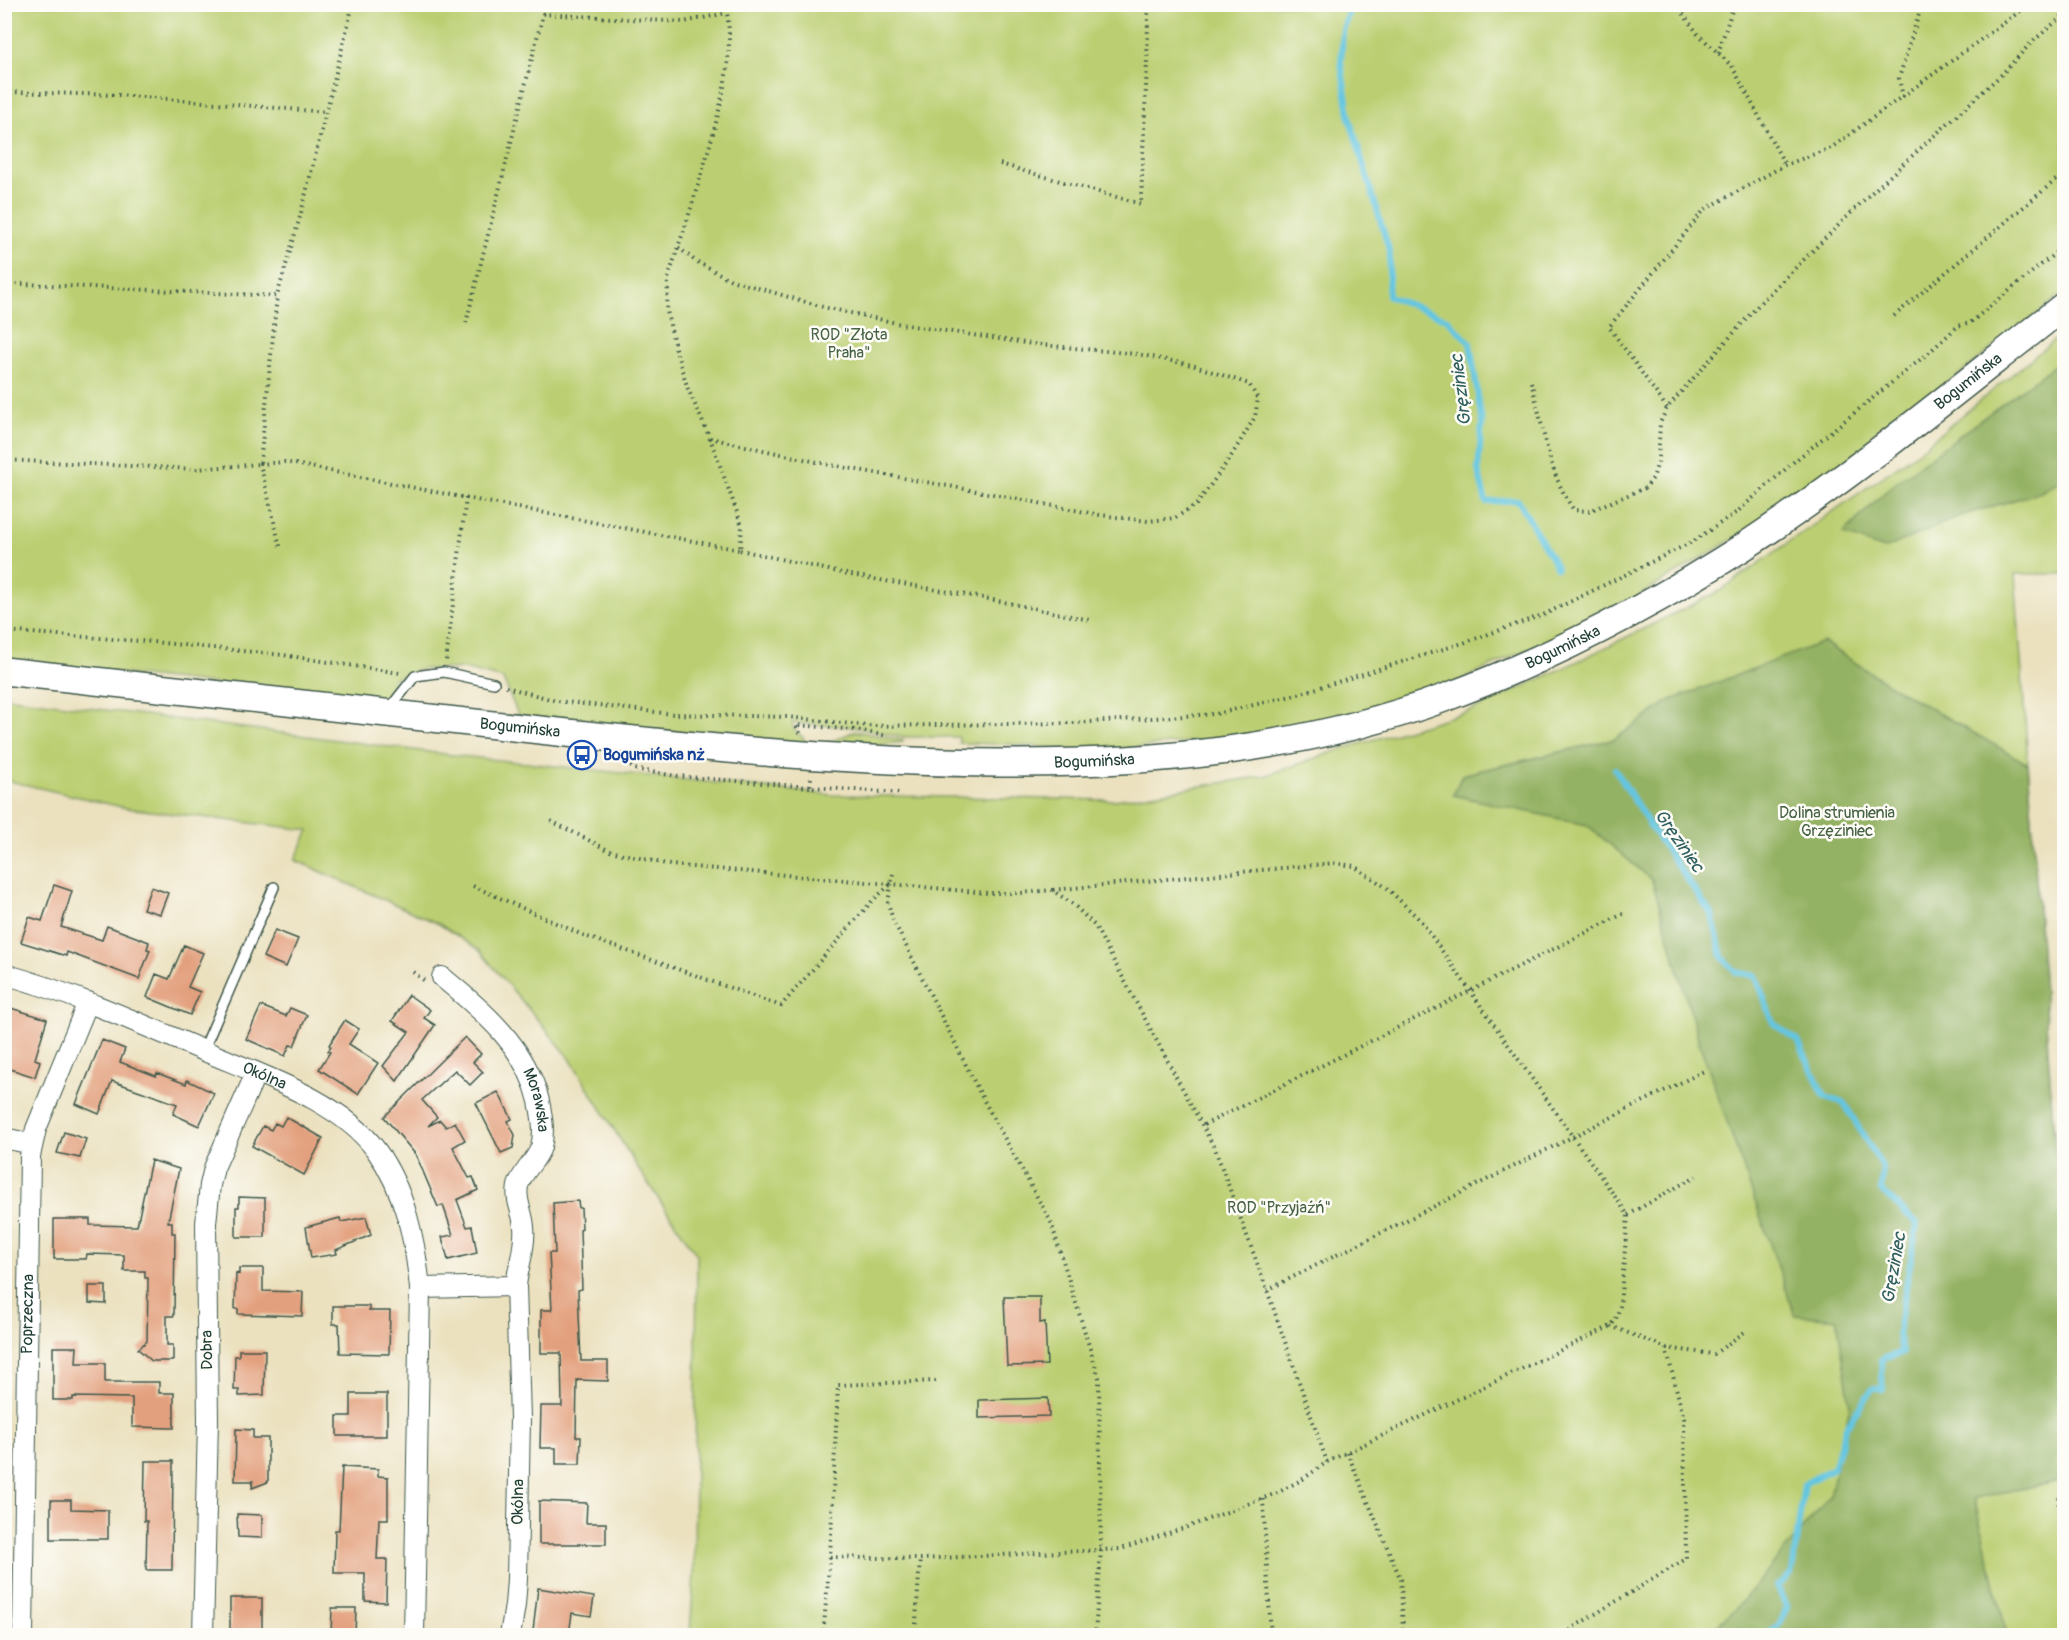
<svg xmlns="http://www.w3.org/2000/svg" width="2069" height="1640" viewBox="0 0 2069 1640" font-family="Pangolin,sans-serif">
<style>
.green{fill:#bbcf72;stroke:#6d8653;stroke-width:1.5;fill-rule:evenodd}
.forest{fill:#94b264;stroke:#5a784c;stroke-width:1.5}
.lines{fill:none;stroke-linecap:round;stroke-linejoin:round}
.stream{stroke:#63c6e1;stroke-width:6}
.building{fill:#e3a07e}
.lane-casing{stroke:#3e5649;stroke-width:12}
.street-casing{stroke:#3e5649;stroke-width:22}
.secondary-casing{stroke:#3e5649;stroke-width:30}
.path{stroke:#3e5649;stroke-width:4;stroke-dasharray:1.5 4.5;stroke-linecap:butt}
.lane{stroke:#fff;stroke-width:9}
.street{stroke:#fff;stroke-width:20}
.secondary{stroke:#fff;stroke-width:27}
.labels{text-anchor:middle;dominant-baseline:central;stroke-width:5;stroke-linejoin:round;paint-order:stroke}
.park-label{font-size:16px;fill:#466244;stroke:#fdfcf7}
.street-label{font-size:16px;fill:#1f3d34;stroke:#fdfcf7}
.transit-label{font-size:16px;font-weight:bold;fill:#164399;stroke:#fdfcf7;text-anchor:start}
.water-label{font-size:18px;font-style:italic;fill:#305f5f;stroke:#fdfcf7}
</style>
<rect width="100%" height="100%" fill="#fdfcf7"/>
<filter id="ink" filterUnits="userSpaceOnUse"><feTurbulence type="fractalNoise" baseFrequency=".0167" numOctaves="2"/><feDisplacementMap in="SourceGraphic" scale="12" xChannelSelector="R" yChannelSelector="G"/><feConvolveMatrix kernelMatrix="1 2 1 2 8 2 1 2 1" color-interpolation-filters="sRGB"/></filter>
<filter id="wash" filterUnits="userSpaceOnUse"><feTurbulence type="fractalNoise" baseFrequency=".008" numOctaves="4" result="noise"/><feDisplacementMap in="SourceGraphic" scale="24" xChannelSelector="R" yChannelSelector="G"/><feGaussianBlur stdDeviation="1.35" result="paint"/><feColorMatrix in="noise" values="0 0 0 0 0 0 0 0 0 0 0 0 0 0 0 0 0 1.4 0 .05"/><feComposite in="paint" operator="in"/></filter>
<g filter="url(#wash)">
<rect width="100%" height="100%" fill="#ebe1bf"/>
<path class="green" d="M5,5h2059v288l-271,210 -178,107 -174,79 -156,43 -193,20 -84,-8 -49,-1v-6h-56l-48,-10 -63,-4 1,4 16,18 -290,-28 -16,-38 -39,-10h-42l-28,9 -9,24 -380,-41z
M2064,332v242h-49l40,578 9,29v292l-93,24 33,138h-1314l4,-63 3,-317 -56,-82 -72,-116 -90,-107 -40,-26 -144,-64 14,-30 -183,-22 -121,-28v-83l455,59 372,39 283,5 149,-24 72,-25 137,-41 99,-46 146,-72 197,-138zM1681,697l-150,115 -77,-17 8,-20 153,-36 54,-38z
M855,731l48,9v2l-62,7 -18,-4z
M2064,1476v159h-57l-33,-137 86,-17z"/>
<path class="forest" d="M2064,358v120l-23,14 -81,24 -76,33 -41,-15 47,-47z
M1823,642l70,45 135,77 27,388 9,29v295l-4,5 -86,17 33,137h-302l31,-26 94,-113 20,-90 -13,-87 -42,-4 -95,-270 -48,-165 -65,-55 -134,-30 9,-20 153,-36 54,-38z"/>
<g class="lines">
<path class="stream" d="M1351,4l-8,26 -2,33 9,57 40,133 -2,43 59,23 23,24 12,80 -4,47 8,32 32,-2 39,68
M1615,769l35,57 62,89 10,42 14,15 20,4 17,47 25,18 27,56 19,6 39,65 -2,22 36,34 -19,109 4,20 -21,6 2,30h-11l-26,38 -13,41 -29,16 -12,89 -15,13 10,22 -7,16 -12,8 -2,4"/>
</g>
<g id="blocks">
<path class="building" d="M54,885l18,6 -11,36 41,13 5,-14 42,16 -2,7 3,1 -11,29 -72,-27 -1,4 -45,-14 8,-25 13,4z
M151,887l17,6 -8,21 -17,-5z
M275,930l23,9 -12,28 -23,-10z
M184,945l19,8 -15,34 12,5 -10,23 -43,-18 9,-23 13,5z
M409,995l21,15 -6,8 11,7 -38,56 -14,-15 26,-34 -17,-11z
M4,1006l43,13 -12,40 5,2 -5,16 -31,-10z
M261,1006l25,10 4,-8 17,7 -13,31 -4,-1 -5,11 -39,-17z
M345,1020l14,9 -10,15 29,19 -20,31 -39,-25 11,-17 -2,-1 3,-4 -2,-2z
M465,1037l16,17 -8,8 10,10 -13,13 -15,-15 -33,30 15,17 -9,9 12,-6 6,7 9,-5 10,18 -12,7 16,31 4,-1 5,13 -21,10 10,27 5,-1 5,27 -29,7 -6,-23 11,-2 -10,-30 -5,2 -22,-52 -32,-38z
M102,1040l23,9 -5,13 36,14 1,-3 29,11 1,-4 27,13 -15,33 -26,-12 4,-10 -65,-23 -13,33 -23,-10z
M498,1092l14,27 -4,2 7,14 -2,13 -12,5 -25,-50z
M286,1117l37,21 -19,37 -52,-29 11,-20 8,4 4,-7 6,3z
M64,1132l22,7 -6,19 -23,-5z
M151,1160l28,9 -11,53h4v11h3l-1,83h-7v29h6v16h-21l-14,-12 9,-8 1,-63h-3v-7h-21v-16l-37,-1 -1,5h-32v-40h36v6l47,1z
M239,1197l26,1v39h-29v-30h3z
M578,1201l1,7h2l1,21 -2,1 2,59 -4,1 3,71h27v20l-31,-1 -1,57h5l-1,27h-24v-16h-16l1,-42h21l-1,-53h-20v-43h11l-3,-57h6l-2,-50z
M366,1217l5,18 -35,15 1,4 -26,4 -5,-31 34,-9 1,4z
M239,1268h24v23l40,1 -1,24 -64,-2v-5h-3l1,-36 3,1z
M89,1286h17v18l-17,-1z
M1004,1297h36v26l5,-1 2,43 -40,1z
M333,1306h36v5h21l-1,43 -49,-1 -1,-29h-6z
M53,1347h24l-1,16h29v19h54v11h15v35l-42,-1v-29l-59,-1v3h-20z
M239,1350h26l-1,45 -25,1v-6h-5l1,-34h4z
M351,1394h36v42h-50v-20h14z
M1048,1398l1,18 -70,2v-18z
M236,1429l17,1v8h15v44l-16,6 1,-7h-18z
M145,1461h28l-1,109h-26l1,-49h-3z
M342,1467l36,2v7l10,1v42h-9l-2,40h10l-1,43 -21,-1v-28h-31l1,-43h4z
M51,1500h20v9l37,1v29h-57z
M539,1501l48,2 -1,20h20v21h-67z
M237,1514l25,1v23l-24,-1z
M538,1588l56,9 -3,19 -19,-3 -3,22 -36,-4z
M230,1598h32v37h-32z
M332,1608h24l-1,27h-24z"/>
</g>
</g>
<g filter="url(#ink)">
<use href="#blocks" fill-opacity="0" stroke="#3e5649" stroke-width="1.5"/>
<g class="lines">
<g class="lane-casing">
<path id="lane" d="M389,709l26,-33 29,-4 50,11
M203,1051l71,-164"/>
</g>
<g class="street-casing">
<g id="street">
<path id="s1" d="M4,974c68,19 132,48 196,75 57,25 139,50 176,101 29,40 39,90 44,138l-6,348"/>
<path id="s2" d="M442,977c41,34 84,69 97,124 3,15 6,31 2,46 -5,15 -19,24 -23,39 -3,15 5,26 6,41 2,19 -6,39 -8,59l4,132 -3,161 -2,26 -5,31"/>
<path d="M4,1138l28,6"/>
<path d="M420,1288l96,-2"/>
<path id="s3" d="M23,1636l7,-480 6,-27 52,-127"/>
<path d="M203,1636l5,-215 -2,-198 4,-38 4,-17 42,-95"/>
</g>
</g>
<g class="secondary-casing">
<g id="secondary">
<path id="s4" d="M4,671c179,20 358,40 536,59 154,17 306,32 461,33 150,1 301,-13 443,-65 106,-39 209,-93 304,-154 110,-72 212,-157 316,-238"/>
</g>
</g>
<path class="path" d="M1676,4l22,30 34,32 53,99
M1718,53l16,-49
M4,92l115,3 207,17
M1903,97l-4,-19 23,-74
M1000,164l141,40c2,-66 7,-133 7,-200
M4,283l273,13 23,-79 53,-213
M1894,316l170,-143
M466,323l77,-309 141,8 43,-9
M1531,382c13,44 16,91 43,128l15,1 56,-23 8,-10 5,-16 2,-39 7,-15 94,-106 107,-106 133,-121 31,-33 32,-27
M1667,408l-58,-81 95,-117 81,-45 46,-17 199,-144
M710,438l120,27 163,29 107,21 48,6 27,-3 22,-14 33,-46 25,-41 3,-18 -9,-15 -57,-19 -55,-11 -105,-10 -126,-19 -83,-18 -92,-27 -37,-20 -16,-13c9,-24 16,-50 24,-75 14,-48 36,-118 23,-168
M4,460l192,9 64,-5 17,-168
M466,498l274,52 2,-24 -32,-88 -22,-49 -13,-41 -8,-37 1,-32 10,-32
M280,546l-20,-82 25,-2 181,36 -20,163
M740,550l111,25 133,23 106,22
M4,631l149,11 130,13 117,18
M506,687l51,14 116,13 114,3 83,9 203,-3 143,-9 79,-19 168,-52 82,-29 147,-72 45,-30 59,-52 130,-105 32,-29 13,-4 93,-76
M800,733l-4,-8 61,5 30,6
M626,762l8,7 42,7 134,11
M811,778l-1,9 91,6
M551,821l59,30 60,14 220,19
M473,886l112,50 196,70 92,-106 18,-16 2,-10
M413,972l12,9
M1204,1125l423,-213
M1628,1215l68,-39
M1267,1290l437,-219
M1666,1348l48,6 32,-23
M1347,1452l54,128 2,56
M2064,1494l-6,5 6,55
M1263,1499l8,137
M830,1557l90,2 201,-10 69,-23 87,-33 26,-14 24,-17 284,-136 5,-7 4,-13 8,-91 -207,-294 -34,-33 -33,-22 -19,-3 -283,27
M823,1636l7,-79 8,-172 98,-4
M915,1636l5,-77
M1095,1636l6,-86 -2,-172 -48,-156 -68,-123 -90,-179 -5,-17 3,-19 96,9h34l31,-3 22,15 21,21 120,223 52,141 60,172
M1559,1636l127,-77 -2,-140 -18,-71 -55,-22"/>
<use href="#lane" class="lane"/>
<use href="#street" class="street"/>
<use href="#secondary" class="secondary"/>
</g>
</g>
<defs>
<g id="bus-ring" transform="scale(1.5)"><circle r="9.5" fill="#fdfcf7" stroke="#1a4fb4" stroke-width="1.5"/><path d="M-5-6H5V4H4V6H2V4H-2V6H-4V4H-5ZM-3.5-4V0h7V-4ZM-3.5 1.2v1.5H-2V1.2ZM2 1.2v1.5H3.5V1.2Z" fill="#1a4fb4"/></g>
</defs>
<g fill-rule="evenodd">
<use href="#bus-ring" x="582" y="755"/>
</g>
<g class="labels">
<g class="park-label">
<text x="849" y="335">ROD "Złota<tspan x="849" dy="18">Praha"</tspan></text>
<text x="1837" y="813">Dolina strumienia<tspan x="1837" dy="18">Grzęziniec</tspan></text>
<text x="1279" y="1208">ROD "Przyjaźń"</text>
</g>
<g class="street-label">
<text stroke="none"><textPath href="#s4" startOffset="2067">Bogumińska</textPath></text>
<text stroke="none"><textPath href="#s4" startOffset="1581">Bogumińska</textPath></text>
<text stroke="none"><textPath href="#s4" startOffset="519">Bogumińska</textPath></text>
<text stroke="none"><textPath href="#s4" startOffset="1095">Bogumińska</textPath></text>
<text stroke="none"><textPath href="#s1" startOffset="280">Okólna</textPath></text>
<text stroke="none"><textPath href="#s2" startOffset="159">Morawska</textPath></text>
<text stroke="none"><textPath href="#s3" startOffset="322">Poprzeczna</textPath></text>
<text transform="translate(207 1350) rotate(-91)">Dobra</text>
<text transform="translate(518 1502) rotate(-89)">Okólna</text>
</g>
<g class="transit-label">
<text x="603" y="755">Bogumińska nż</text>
</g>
<g class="water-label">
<text transform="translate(1461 390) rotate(-97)">Gręziniec</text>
<text transform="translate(1679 841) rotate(55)">Gręziniec</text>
<text transform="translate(1894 1268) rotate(-80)">Gręziniec</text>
</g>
</g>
<rect width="2069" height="1640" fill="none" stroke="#fdfcf7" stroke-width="24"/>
</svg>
